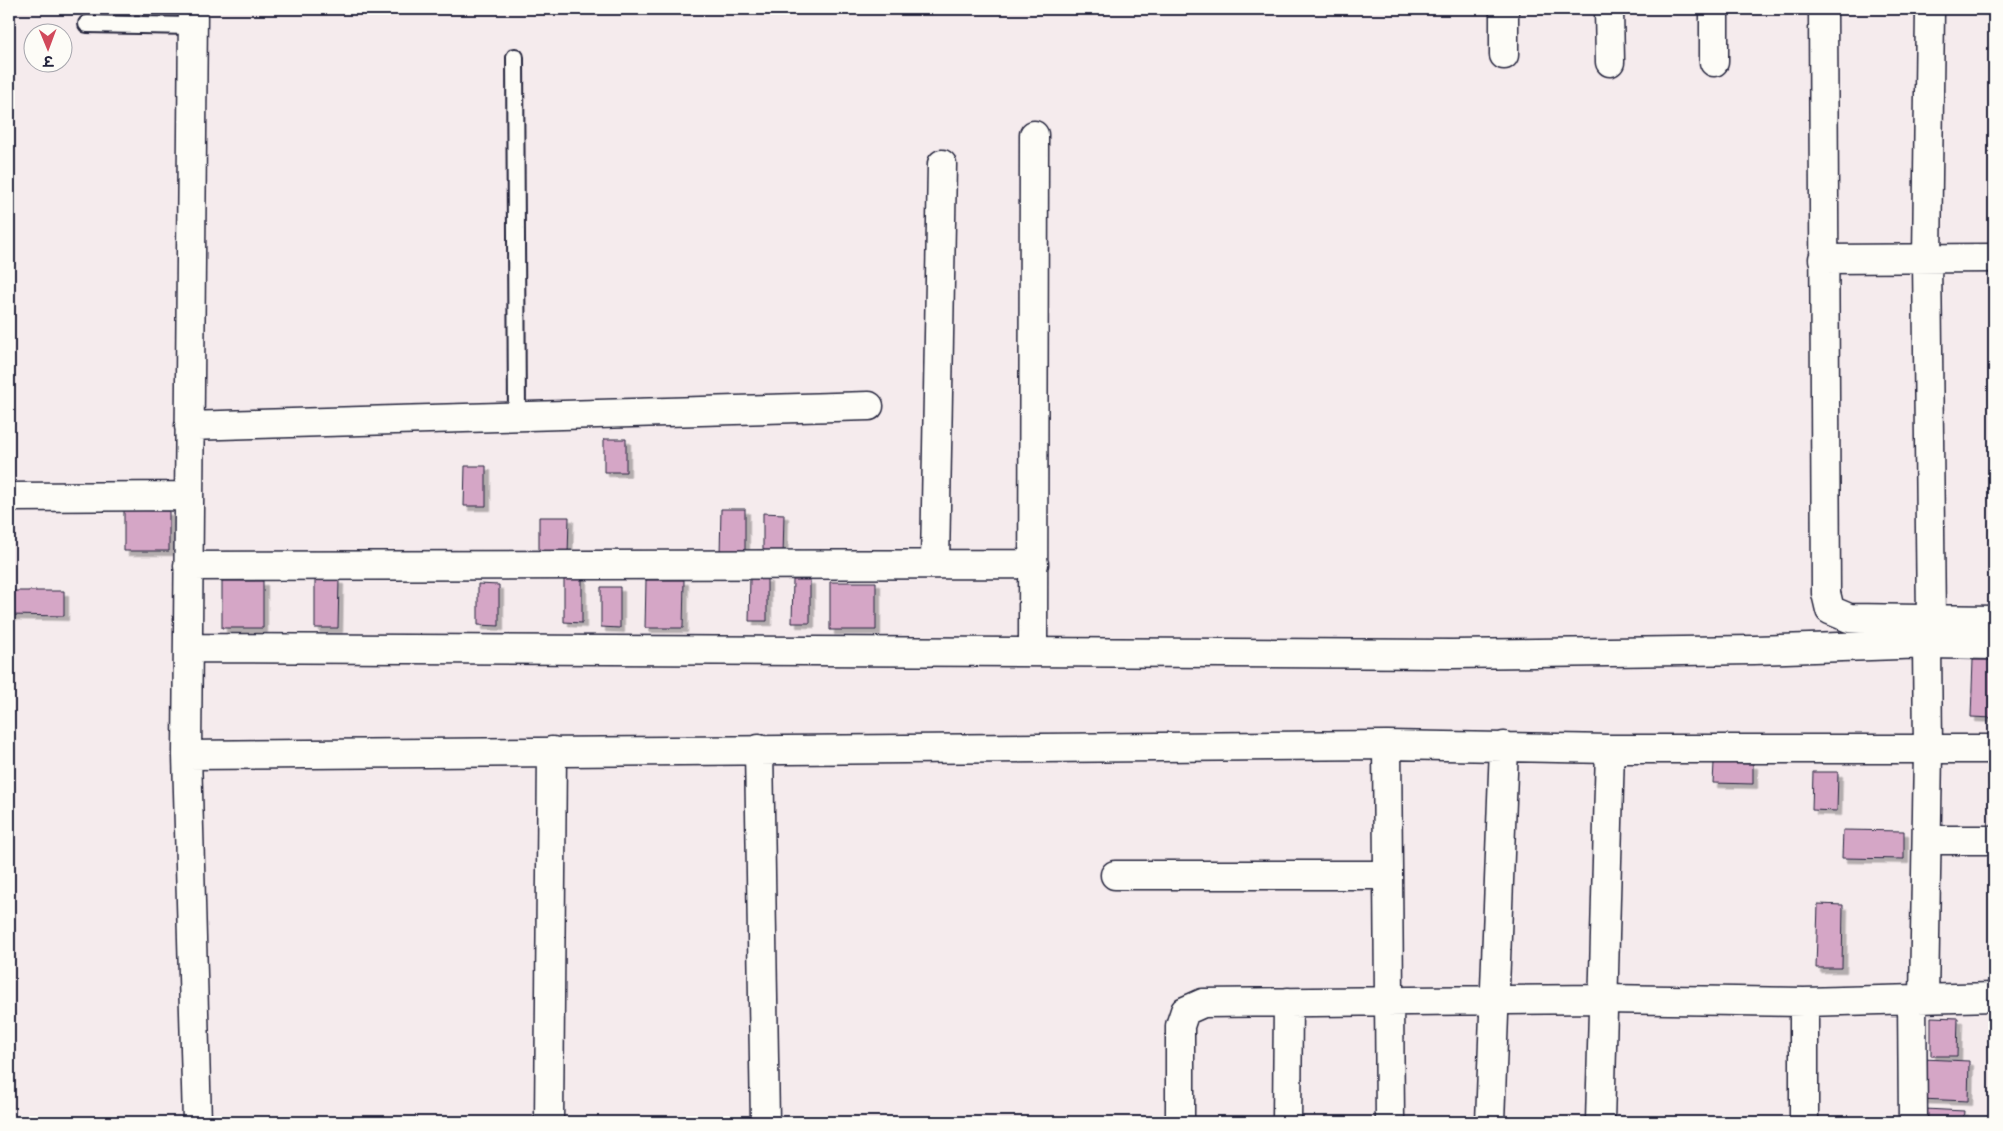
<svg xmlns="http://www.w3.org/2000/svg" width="2003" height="1131" viewBox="0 0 2003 1131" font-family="'Balsamiq Sans','Playpen Sans Deva',sans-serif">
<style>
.building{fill:#d5a6c6;stroke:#22223b;filter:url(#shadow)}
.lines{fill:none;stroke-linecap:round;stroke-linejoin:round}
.service-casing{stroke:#22223b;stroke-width:20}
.minor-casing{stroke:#22223b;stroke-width:31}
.service{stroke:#fdfcf7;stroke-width:16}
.minor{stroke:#fdfcf7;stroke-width:28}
</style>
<defs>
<filter id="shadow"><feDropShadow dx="4.5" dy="4.5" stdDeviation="0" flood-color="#0004"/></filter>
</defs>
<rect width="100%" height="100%" fill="#f5ebed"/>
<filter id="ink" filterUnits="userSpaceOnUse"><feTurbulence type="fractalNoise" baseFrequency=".02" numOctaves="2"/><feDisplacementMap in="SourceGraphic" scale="10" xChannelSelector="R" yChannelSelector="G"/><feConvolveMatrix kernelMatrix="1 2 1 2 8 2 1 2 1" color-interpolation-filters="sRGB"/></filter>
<g filter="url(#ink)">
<path class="building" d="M604,439h22v33h-22z
M465,466h21v40h-22z
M721,509h24v46h-25z
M124,510l45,1v40h-45z
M763,513l21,1 -1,43 -20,-1z
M539,517h30l-1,39h-29z
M582,576v47l-18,-1v-45z
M750,578h17v43h-18z
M315,579l24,1 -1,48h-23z
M646,580h38l-1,48h-38z
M793,580h17v43h-18z
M222,581h41v47h-41z
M830,582h46v48h-46z
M478,584l21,1v41l-21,-1z
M601,587h19v41l-19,-1z
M9,591h55v25l-55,-1z
M1973,660h21v58l-23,-1z
M1714,763l39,1v20l-40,-1z
M1813,772h25l-1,39 -25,-1z
M1843,830l61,1v28l-62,-1z
M1818,904l25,1 -1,63h-26z
M1931,1017l27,1 -1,38h-26z
M1922,1059l47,2 -1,40 -48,-2z
M1925,1109l39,2 -1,11h-39z"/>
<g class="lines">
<g class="service-casing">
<path id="service" d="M87,24l105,2
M515,57l2,359"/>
</g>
<g class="minor-casing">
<path id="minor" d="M193,9l-6,746 10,367
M1504,9v46
M1609,9l1,53
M1823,9l3,584 4,17 19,8 145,2
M1930,9l-3,250 4,361
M1714,62v-53
M1823,259l171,-1
M189,426l680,-20
M9,497l180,-1
M935,564l7,-400
M188,566l846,-2
M188,648l1264,6 302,-4 173,-6 67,1
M1033,652l1,-517
M1387,745l3,377
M759,749l6,373
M187,755l1200,-10 223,4h384
M1927,840h67
M1115,875h273
M1912,999l1,123
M1924,999l4,-248 -1,-107
M1804,1002v120
M549,1122l3,-371
M1180,1122v-96l5,-15 18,-8 400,-4 201,3 190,-5
M1287,1122l1,-120
M1490,1122l14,-376
M1600,1122l10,-373"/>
</g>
<use href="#service" class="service"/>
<use href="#minor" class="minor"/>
</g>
</g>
<rect width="2003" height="1131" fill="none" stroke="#fdfcf7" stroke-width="30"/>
<rect x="15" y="15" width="1973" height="1101" fill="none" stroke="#22223b" stroke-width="2" filter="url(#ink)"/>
<g transform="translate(48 48) rotate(179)"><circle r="24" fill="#fdfcf7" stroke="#a5a5ac"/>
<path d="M0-4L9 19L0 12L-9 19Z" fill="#d1495b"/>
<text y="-8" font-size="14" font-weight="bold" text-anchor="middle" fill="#22223b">उ</text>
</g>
</svg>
